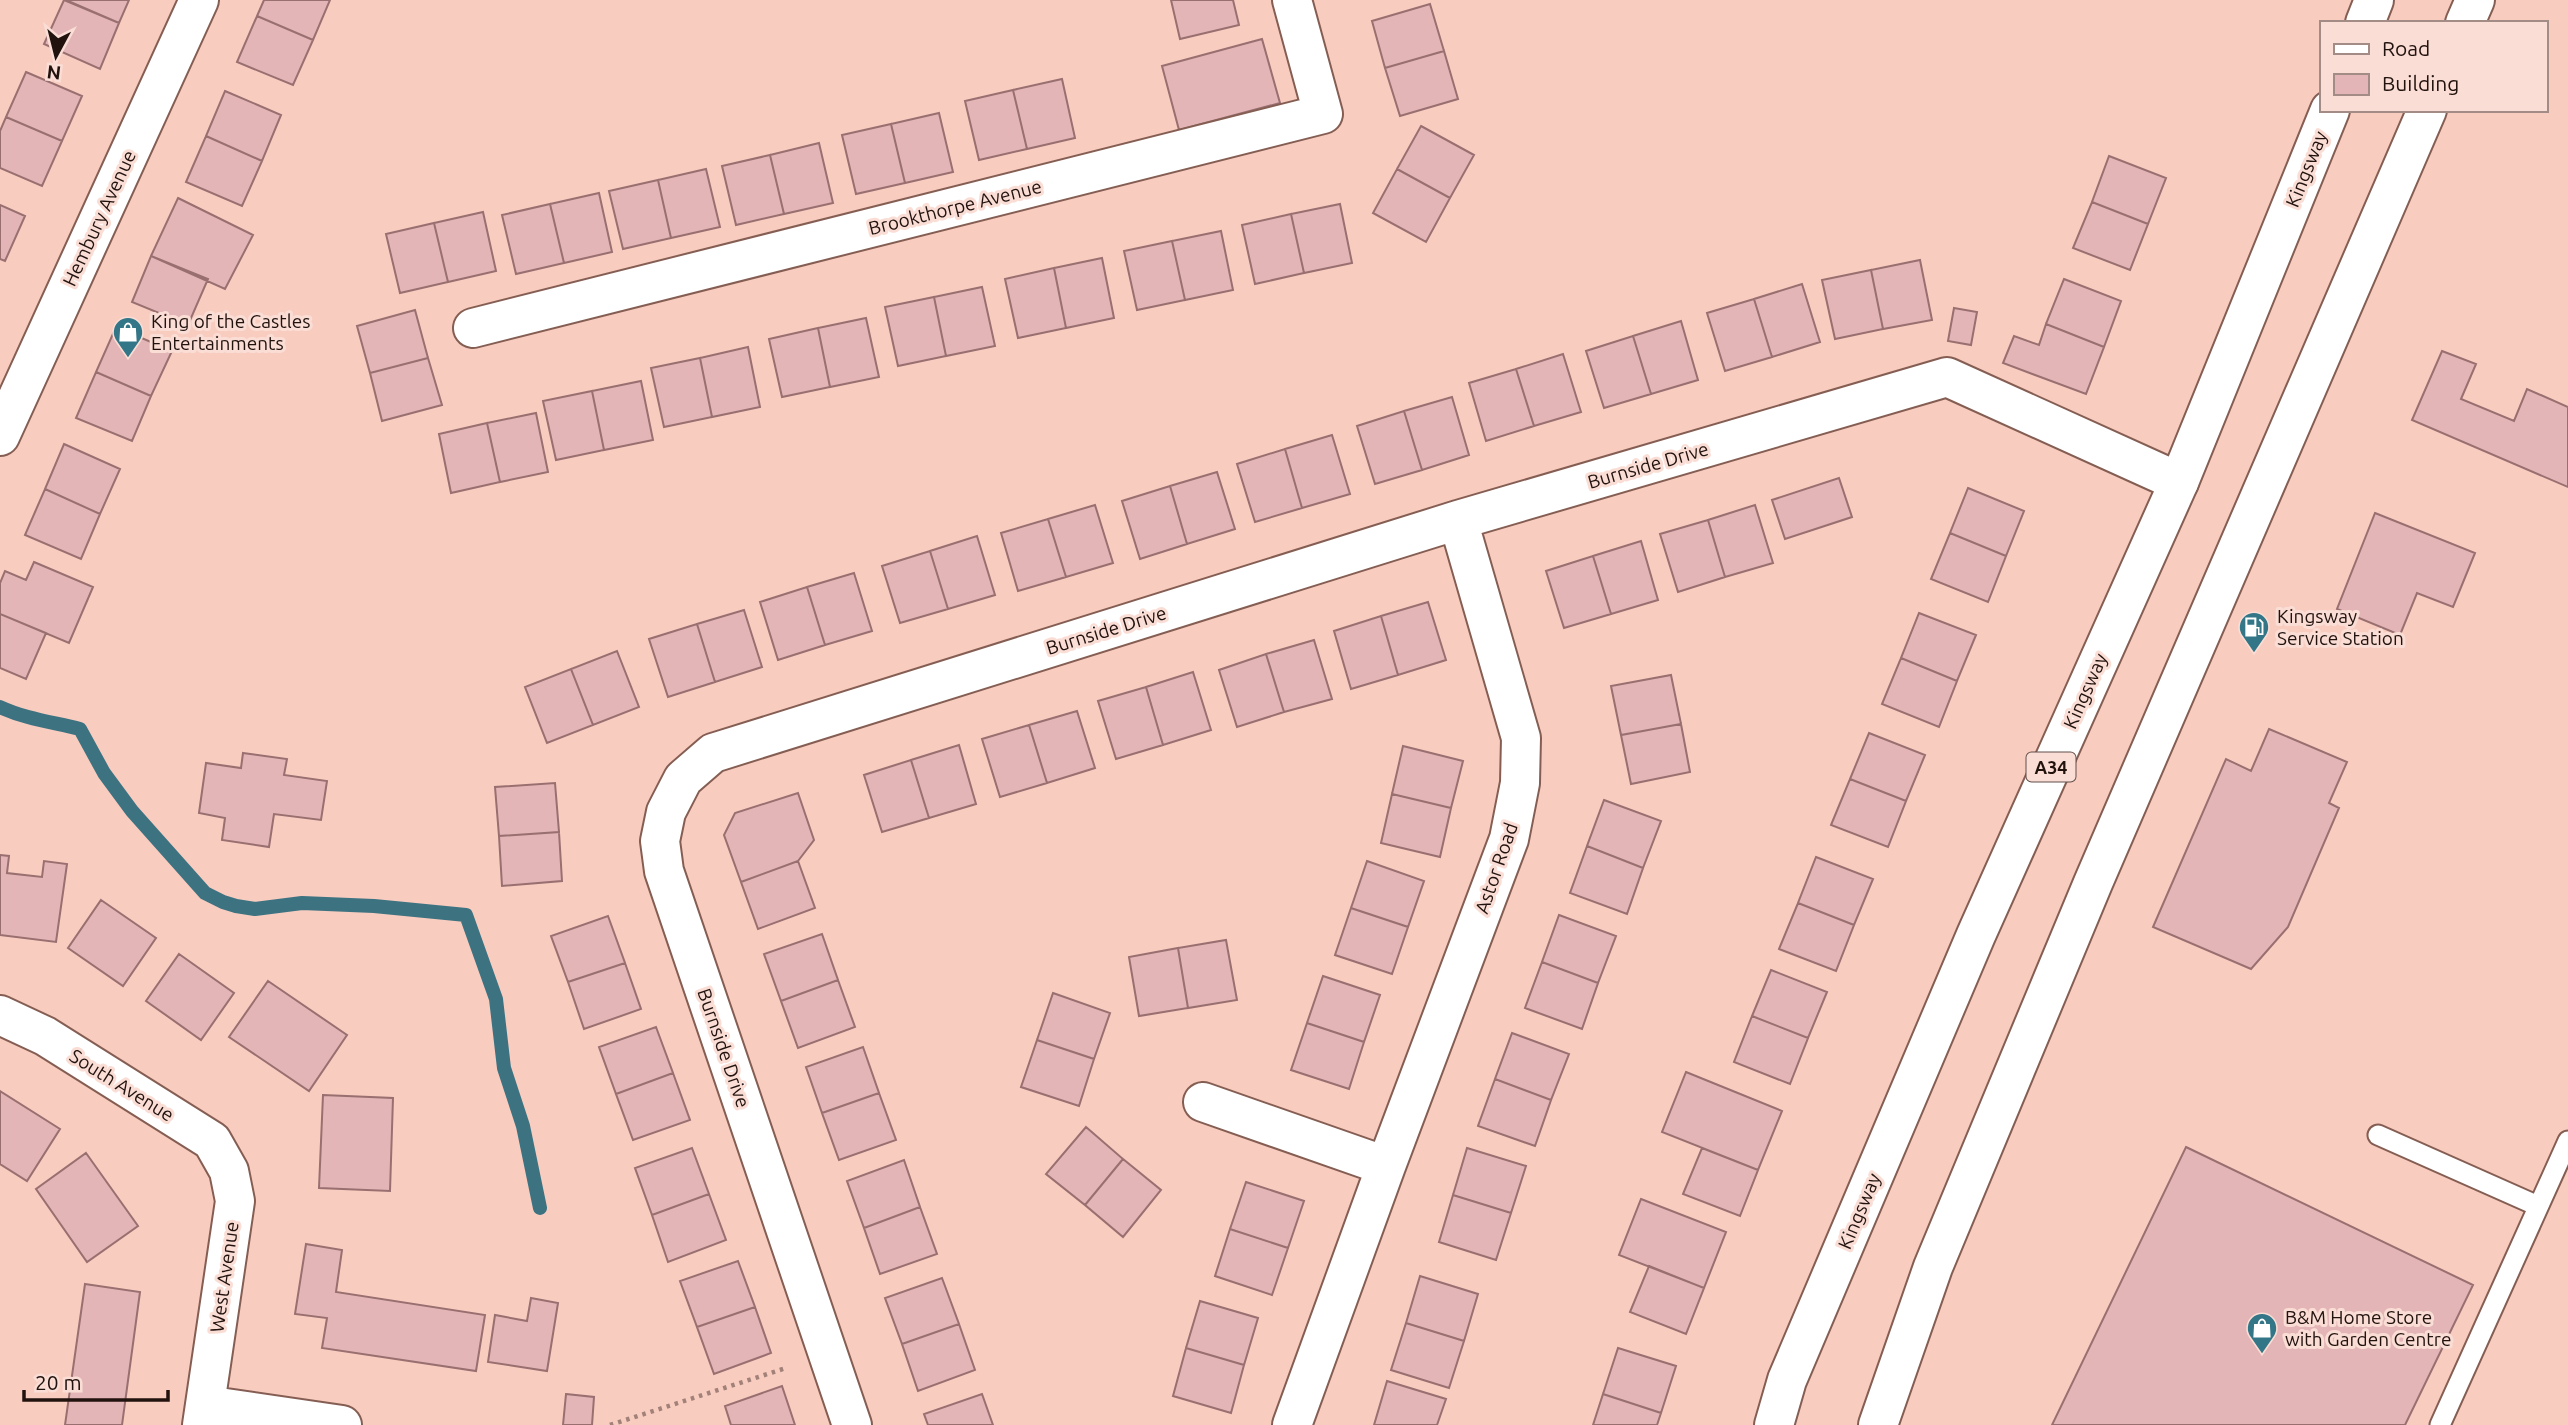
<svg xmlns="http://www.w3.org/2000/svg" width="2568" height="1425" viewBox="0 0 2568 1425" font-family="Ubuntu,sans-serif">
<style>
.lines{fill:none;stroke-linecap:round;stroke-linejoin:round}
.stream{stroke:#3d7381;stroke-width:14}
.building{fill:#e3b5b6;stroke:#996f70;stroke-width:2}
.lane-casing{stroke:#855e53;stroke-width:23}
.street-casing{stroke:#855e53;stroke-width:42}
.highway-casing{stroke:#855e53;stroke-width:42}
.path{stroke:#a28178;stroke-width:4.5;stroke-dasharray:3.5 5;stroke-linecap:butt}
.lane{stroke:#fff;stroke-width:19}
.street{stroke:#fff;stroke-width:38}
.highway{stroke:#fff;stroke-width:38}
.labels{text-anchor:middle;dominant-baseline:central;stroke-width:6;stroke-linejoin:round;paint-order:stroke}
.shield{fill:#faded6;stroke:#634f4a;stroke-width:2}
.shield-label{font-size:18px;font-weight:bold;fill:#22120e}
.street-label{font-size:19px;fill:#22120e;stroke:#faded6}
.poi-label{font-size:19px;fill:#22120e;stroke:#faded6;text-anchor:start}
</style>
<rect width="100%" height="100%" fill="#f9ccc0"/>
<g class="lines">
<path class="stream" d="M0,707c26,12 52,15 80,22l24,44 28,38 73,82 18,9 13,4 19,3 47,-6 72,3 92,9 30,84 8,69 19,58 17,82"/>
</g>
<path class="building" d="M64,0l55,23 -19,46 -56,-25z
M66,0h63l-10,23z
M264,0h66l-17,40 -56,-24z
M1171,0h62l6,25 -59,14z
M1430,4l14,47 -59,17 -13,-47z
M257,16l56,24 -20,45 -56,-23z
M1262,39l18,64 -101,27 -17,-64z
M1444,51l14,48 -58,17 -15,-48z
M26,72l56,24 -20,45 -56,-24z
M1062,79l13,59 -48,11 -14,-59z
M1013,90l14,59 -48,11 -14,-59z
M225,91l56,24 -19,46 -56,-25z
M939,113l14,59 -48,11 -14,-59z
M6,117l56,24 -20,45 -42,-18v-37z
M891,124l14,59 -49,11 -14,-59z
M1421,126l53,29 -24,43 -53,-29z
M206,136l56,25 -20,45 -56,-24z
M819,143l14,60 -49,11 -14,-59z
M770,155l14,59 -48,11 -14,-59z
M2109,156l57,22 -18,46 -56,-22z
M706,169l14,58 -49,11 -13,-58z
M1397,169l53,29 -24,44 -53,-29z
M658,180l13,58 -48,11 -14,-58z
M599,193l13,59 -48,11 -14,-59z
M178,198l75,37 -28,54 -74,-33z
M2092,202l56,22 -18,46 -57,-22z
M550,204l14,59 -48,11 -14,-59z
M1340,204l12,59 -48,10 -13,-59z
M0,205l25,11 -20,45 -5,-2z
M483,212l13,59 -48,11 -14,-59z
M1291,214l13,59 -49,11 -13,-59z
M434,223l14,59 -48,11 -14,-59z
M1221,231l12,59 -48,10 -13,-59z
M1172,241l13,59 -48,10 -13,-59z
M151,256l57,23 -20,46 -56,-23z
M1102,258l12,60 -48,10 -12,-60z
M1920,260l12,60 -49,9 -12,-59z
M1054,268l12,60 -48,10 -13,-59z
M1871,270l12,59 -48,10 -13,-59z
M2064,279l57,22 -17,46 -58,-23z
M1802,284l18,58 -48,15 -18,-58z
M982,287l13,59 -49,10 -12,-59z
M934,297l12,59 -48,10 -13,-59z
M1754,299l18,58 -47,14 -18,-58z
M1954,308l23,4 -6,33 -23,-4z
M415,310l13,48 -58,15 -13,-47z
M866,318l13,59 -49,10 -12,-59z
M1681,321l17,59 -47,14 -18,-58z
M2046,324l58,23 -18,47 -83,-31 11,-27 25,9z
M116,327l56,24 -21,45 -55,-24z
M818,328l12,59 -48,10 -13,-58z
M1633,336l18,58 -47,14 -18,-57z
M748,347l12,60 -48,10 -12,-59z
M2442,351l34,13 -15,35 53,22 13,-32 41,18v80l-156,-67z
M1563,354l18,58 -47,14 -18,-57z
M428,358l14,47 -60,16 -12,-48z
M700,358l12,59 -48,10 -13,-59z
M1516,369l18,57 -48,15 -17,-58z
M96,372l55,24 -19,45 -56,-23z
M641,381l12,59 -49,10 -12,-59z
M592,391l12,59 -48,10 -13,-59z
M1452,397l17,58 -47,15 -18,-59z
M1404,411l18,59 -47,14 -18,-58z
M536,413l12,59 -48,10 -13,-59z
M487,423l13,59 -49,11 -12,-59z
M1332,435l18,59 -48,14 -17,-59z
M64,444l56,25 -20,45 -55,-25z
M1285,449l17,59 -47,14 -18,-58z
M1217,472l18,57 -48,15 -17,-58z
M1839,478l13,39 -67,22 -13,-39z
M1170,486l17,58 -47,15 -18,-58z
M1968,488l56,23 -18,45 -56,-23z
M45,489l55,25 -19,45 -56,-24z
M1095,505l18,58 -47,14 -18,-58z
M1755,505l18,58 -48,14 -17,-57z
M2375,513l100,40 -22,54 -36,-14 -17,42 -63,-26z
M1048,519l18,58 -48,14 -17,-58z
M1708,520l17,57 -47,15 -18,-58z
M1950,533l56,23 -18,46 -57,-23z
M977,536l18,59 -47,14 -18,-58z
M1641,541l17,59 -47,14 -18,-58z
M930,551l18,58 -48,14 -18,-57z
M1593,556l18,58 -47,14 -18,-57z
M34,562l59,25 -24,56 -69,-29v-31l5,-12 21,9z
M854,573l18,58 -47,14 -18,-58z
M807,587l18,58 -47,15 -18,-58z
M1428,602l18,58 -48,15 -17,-59z
M744,610l18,57 -47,15 -18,-58z
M1919,613l57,22 -19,46 -56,-23z
M0,614l46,19 -20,46 -26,-11z
M1381,616l17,59 -47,14 -17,-58z
M697,624l18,58 -47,15 -19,-58z
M1314,640l18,59 -48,13 -18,-58z
M617,651l22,56 -46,18 -22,-56z
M1266,654l18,58 -47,15 -18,-57z
M1901,658l56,23 -18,46 -57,-23z
M571,669l22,56 -46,18 -22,-56z
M1193,672l18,58 -48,15 -17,-58z
M1671,675l10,49 -60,11 -10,-49z
M1146,687l17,58 -47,14 -18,-58z
M1077,711l18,57 -48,15 -18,-58z
M1681,724l9,48 -59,12 -10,-49z
M1029,725l18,58 -47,14 -18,-58z
M2269,729l78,33 -18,41 10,5 -51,119 -37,42 -98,-42 73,-168 25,12z
M1869,733l56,22 -19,46 -56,-22z
M959,745l17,59 -47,14 -18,-58z
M1403,746l60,15 -12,47 -59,-14z
M243,753l44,6 -3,16 43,6 -6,39 -47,-6 -5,33 -47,-7 3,-22 -26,-5 7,-50 35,5z
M911,760l18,58 -47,14 -18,-57z
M1850,779l56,22 -18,46 -57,-22z
M555,783l4,49 -60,4 -4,-49z
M798,793l16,47 -16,21 -57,21 -17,-47 11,-22z
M1392,794l59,14 -11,49 -59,-14z
M1604,800l57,21 -18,47 -56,-22z
M559,832l3,49 -60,5 -3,-50z
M1587,846l56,22 -16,46 -57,-21z
M0,855l9,1 -2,17 35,4 2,-16 23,3 -11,78 -56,-7z
M1816,857l57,22 -19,46 -56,-22z
M798,861l17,47 -57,21 -17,-47z
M1367,861l57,20 -16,46 -57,-19z
M101,900l55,38 -33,48 -55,-38z
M1798,903l56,22 -18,46 -57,-22z
M1351,908l57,19 -16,47 -57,-19z
M1559,915l57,21 -18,47 -56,-21z
M608,916l17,47 -57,19 -17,-46z
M822,934l16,46 -57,21 -17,-47z
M1226,940l11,60 -49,8 -10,-60z
M1178,948l10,60 -49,8 -10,-59z
M179,954l55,39 -33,47 -55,-39z
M1542,962l56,21 -16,46 -57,-21z
M625,963l16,46 -57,20 -16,-47z
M1771,970l56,22 -19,46 -56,-22z
M1323,976l57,19 -16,47 -57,-19z
M838,980l17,47 -57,21 -17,-47z
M268,981l79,54 -38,56 -80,-54z
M1053,993l57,20 -16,46 -57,-19z
M1752,1016l56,22 -18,46 -56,-22z
M1307,1023l57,19 -15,47 -58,-19z
M656,1027l17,46 -57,21 -17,-47z
M1512,1033l57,21 -18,46 -56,-21z
M1037,1040l57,19 -15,47 -58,-19z
M863,1047l16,46 -57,20 -16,-46z
M1686,1072l96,39 -24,59 -96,-38z
M673,1073l17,47 -57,20 -17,-46z
M1495,1079l56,21 -16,46 -57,-20z
M0,1091l60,38 -33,52 -27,-17z
M879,1093l17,47 -57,20 -17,-47z
M323,1095l70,3 -3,93 -71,-3z
M1086,1127l37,32 -38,46 -39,-31z
M2186,1147l287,138 -68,140h-353z
M692,1148l17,46 -57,21 -17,-47z
M1467,1148l59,18 -15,47 -58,-18z
M1702,1148l56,22 -18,46 -57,-22z
M86,1153l52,73 -51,36 -51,-73z
M1123,1159l38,31 -38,47 -38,-32z
M904,1160l16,47 -56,21 -17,-47z
M1246,1182l58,19 -16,47 -58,-19z
M709,1194l17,46 -58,22 -16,-47z
M1453,1195l58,18 -15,47 -57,-18z
M1641,1199l85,33 -22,56 -85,-33z
M920,1207l17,47 -57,20 -16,-46z
M1230,1229l58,19 -16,47 -57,-19z
M306,1244l36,6 -6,42 149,23 -9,56 -154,-23 5,-30 -32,-4z
M738,1261l17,46 -58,20 -17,-46z
M1649,1266l55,22 -18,46 -56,-22z
M1420,1276l58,18 -14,47 -58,-18z
M942,1278l17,46 -57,20 -17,-46z
M85,1284l55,8 -18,133h-57z
M531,1298l27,5 -11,68 -59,-9 7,-47 32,6z
M1200,1301l58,17 -14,47 -58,-17z
M755,1307l16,46 -57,21 -17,-47z
M1406,1323l58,18 -15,47 -58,-18z
M959,1324l16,46 -57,21 -16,-47z
M1186,1348l58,17 -13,48 -58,-17z
M1618,1348l58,18 -15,47 -58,-19z
M1387,1381l59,18 -9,26h-63z
M782,1386l13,39h-64l-6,-19z
M566,1394l28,3 -2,28h-29z
M982,1394l11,31h-65l-4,-11z
M1603,1394l58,19 -4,12h-64z"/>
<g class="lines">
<g class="lane-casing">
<path id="lane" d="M2378,1135l160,71
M2440,1425l128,-284"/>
</g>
<g class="street-casing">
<path id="street" d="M473,328l850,-214 -31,-114
M0,436l199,-436
M0,1015l45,21 167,105 17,30 6,30 -33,224
M1203,1102l183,64
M205,1405l137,20
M852,1425l-188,-554 -4,-30 6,-29 17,-33 30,-26 745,-233 489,-143 232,105
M1292,1425l94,-259 123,-327 11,-56 1,-45 -63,-218"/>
</g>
<g class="highway-casing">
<path id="highway" d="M2365,23l9,-23
M2465,23l10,-23
M1774,1425l13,-45 189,-445 203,-453 151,-372
M1878,1425l55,-158 160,-384 334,-773"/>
</g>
<path class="path" d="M610,1425l176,-57"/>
<use href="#lane" class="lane"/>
<use href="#street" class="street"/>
<use href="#highway" class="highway"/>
</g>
<defs>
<g id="shop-pin" transform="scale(1.575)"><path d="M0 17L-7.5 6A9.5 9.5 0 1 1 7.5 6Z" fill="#337687" stroke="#faded6"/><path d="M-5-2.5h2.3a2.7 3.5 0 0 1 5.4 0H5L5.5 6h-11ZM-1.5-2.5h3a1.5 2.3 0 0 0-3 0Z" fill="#fff"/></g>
<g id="fuel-pin" transform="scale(1.575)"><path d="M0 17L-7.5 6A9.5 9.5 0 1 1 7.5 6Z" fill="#337687" stroke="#faded6"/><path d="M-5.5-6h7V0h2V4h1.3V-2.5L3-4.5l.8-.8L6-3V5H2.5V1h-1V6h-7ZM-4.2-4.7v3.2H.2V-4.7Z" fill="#fff"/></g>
</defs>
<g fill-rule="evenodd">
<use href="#shop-pin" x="128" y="332"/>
<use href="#fuel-pin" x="2254" y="627"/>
<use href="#shop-pin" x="2262" y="1328"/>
</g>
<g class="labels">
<rect class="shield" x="2026.5" y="752.5" width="49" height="29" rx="5"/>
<g class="shield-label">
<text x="2051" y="767">A34</text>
</g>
<g class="street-label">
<text transform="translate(2306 169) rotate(-68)">Kingsway</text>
<text transform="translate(955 207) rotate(-14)">Brookthorpe Avenue</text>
<text transform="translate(99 218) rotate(-65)">Hembury Avenue</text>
<text transform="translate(1648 465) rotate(-16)">Burnside Drive</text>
<text transform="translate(1106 630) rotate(-17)">Burnside Drive</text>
<text transform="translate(2085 691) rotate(-66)">Kingsway</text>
<text transform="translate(1496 868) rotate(-71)">Astor Road</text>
<text transform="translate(724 1048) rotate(71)">Burnside Drive</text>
<text transform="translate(122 1085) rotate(32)">South Avenue</text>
<text transform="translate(1859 1211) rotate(-67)">Kingsway</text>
<text transform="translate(224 1277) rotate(-82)">West Avenue</text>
</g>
<g class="poi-label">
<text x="151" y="321">King of the Castles<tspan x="151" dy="22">Entertainments</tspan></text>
<text x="2277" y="616">Kingsway<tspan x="2277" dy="22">Service Station</tspan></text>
<text x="2285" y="1317">B&amp;M Home Store<tspan x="2285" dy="22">with Garden Centre</tspan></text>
</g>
</g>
<rect x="2320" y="21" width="228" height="91" fill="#faded6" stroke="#a48c86" stroke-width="2"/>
<rect x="2334" y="44" width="35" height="10" fill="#ffffff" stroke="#a48c86" stroke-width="2"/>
<text x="2382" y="56" font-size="21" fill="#22120e">Road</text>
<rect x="2334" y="74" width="35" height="21" fill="#e3b5b6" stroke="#a48c86" stroke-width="2"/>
<text x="2382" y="91" font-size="21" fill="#22120e">Building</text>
<g transform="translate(56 56) rotate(187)" stroke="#faded6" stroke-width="5" paint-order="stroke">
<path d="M0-5L12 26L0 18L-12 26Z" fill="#22120e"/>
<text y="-10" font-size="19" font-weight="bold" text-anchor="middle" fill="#22120e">N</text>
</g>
<path d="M24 1390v10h144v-10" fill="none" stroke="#22120e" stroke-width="3.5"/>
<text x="35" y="1390" font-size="21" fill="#22120e" stroke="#faded6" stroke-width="5" paint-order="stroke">20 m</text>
</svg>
